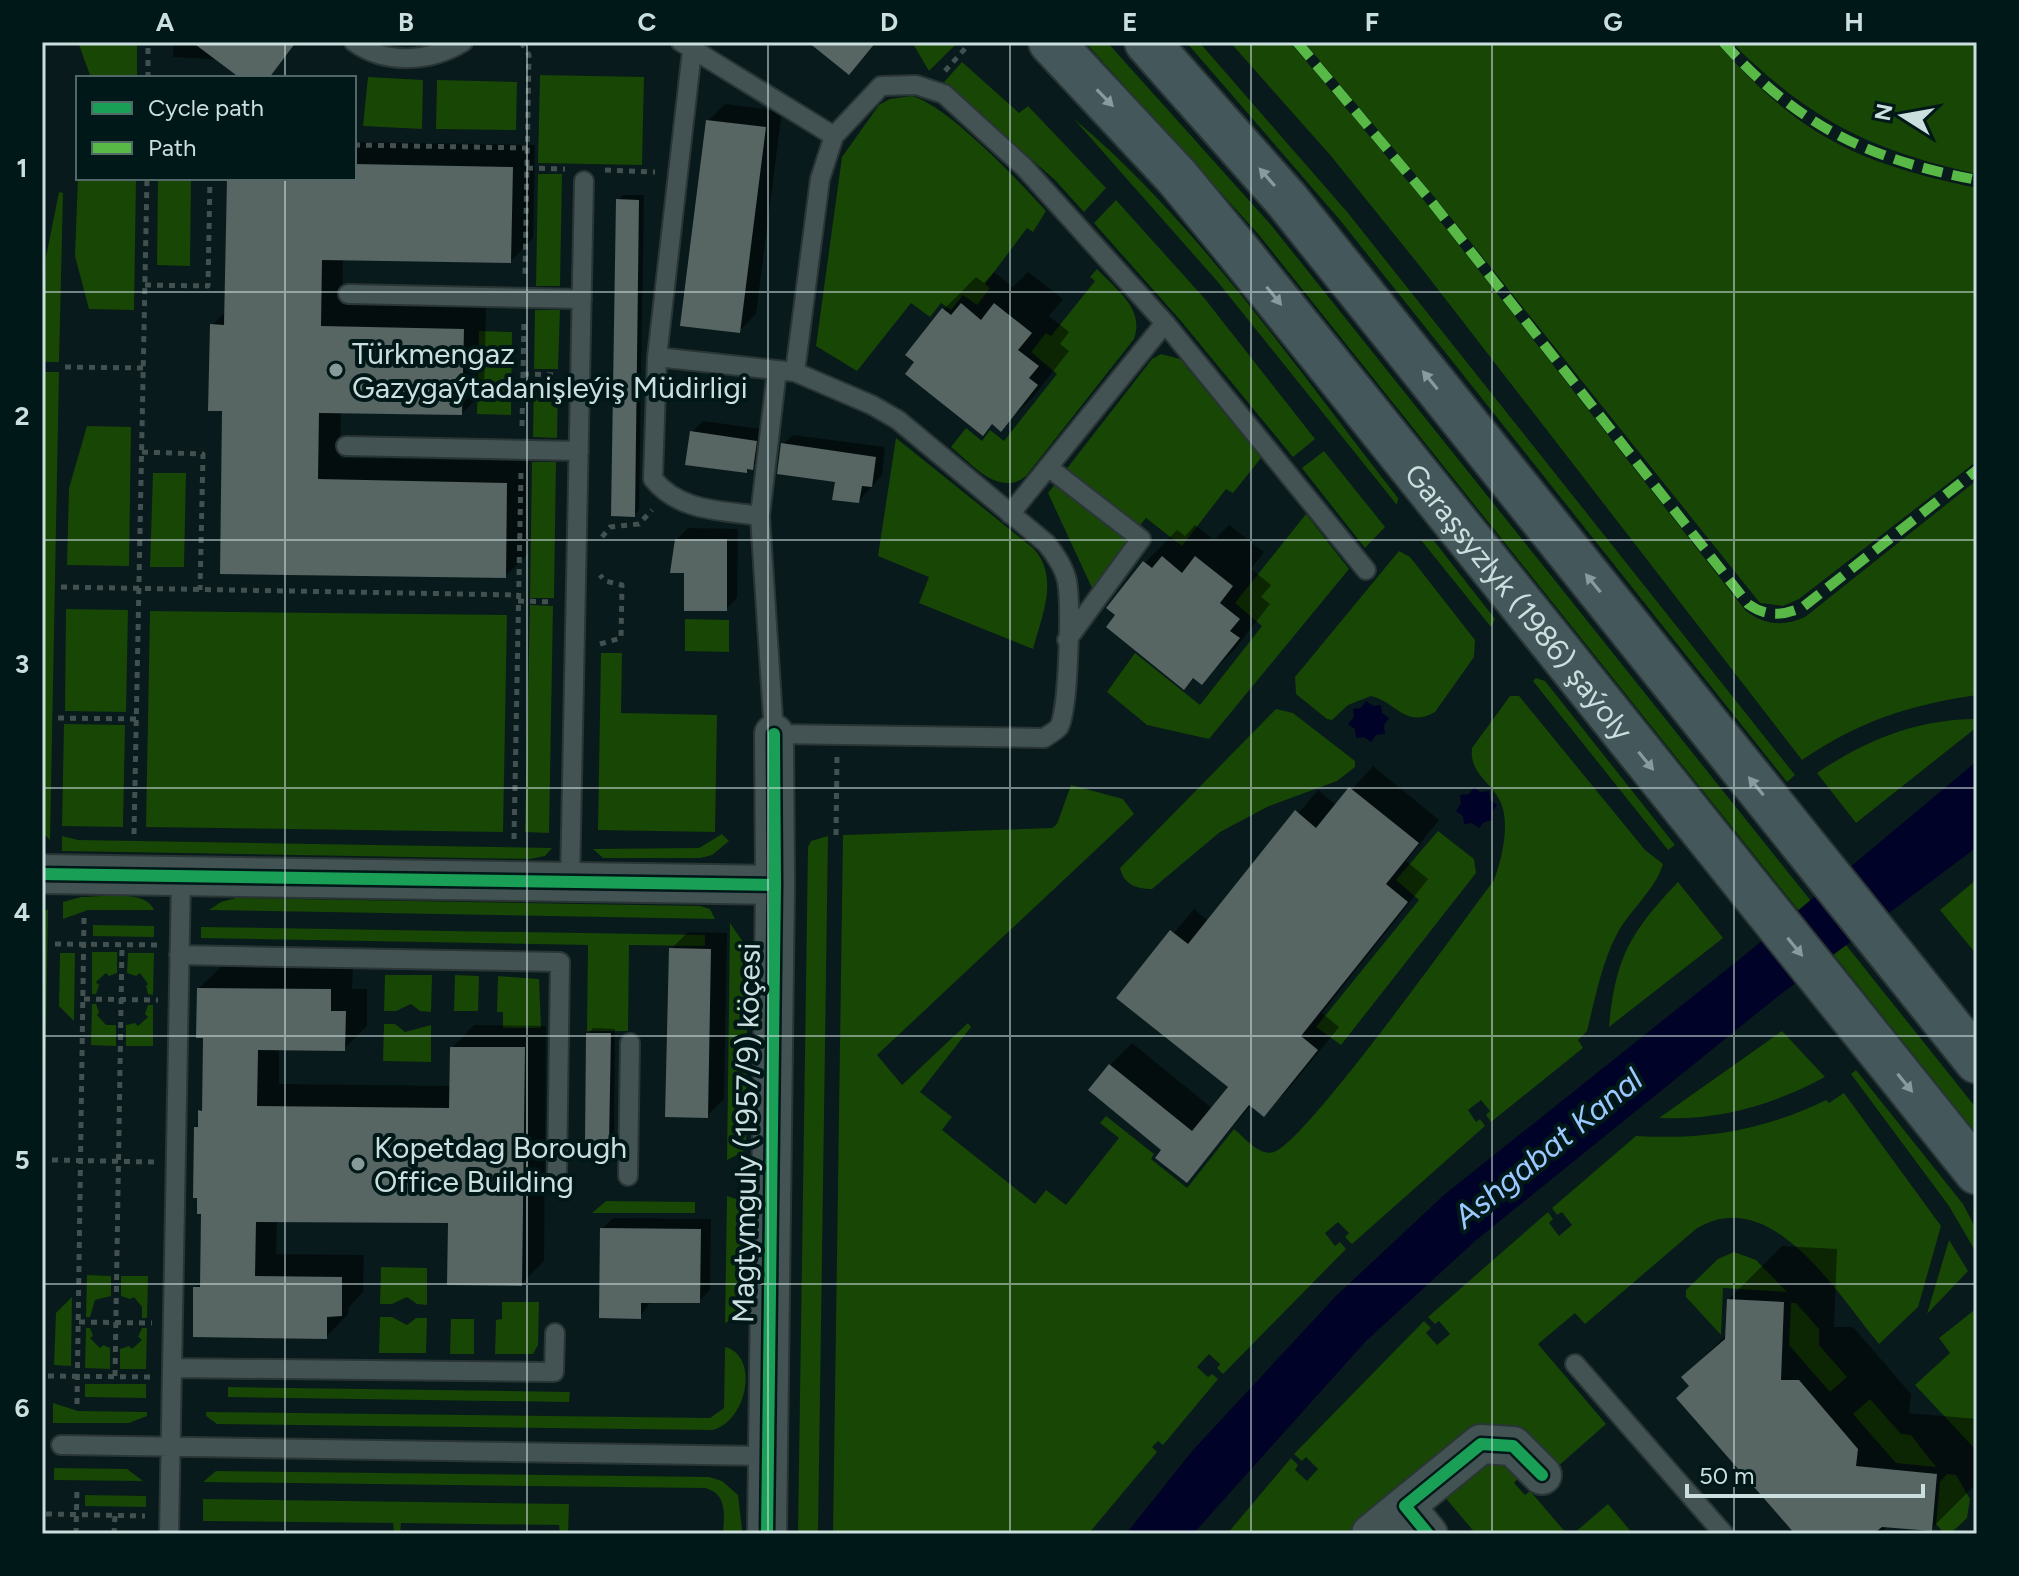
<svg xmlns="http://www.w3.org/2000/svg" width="2019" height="1576" viewBox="0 0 2019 1576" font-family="Figtree,sans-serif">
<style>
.green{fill:#174605}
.water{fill:#010227}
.shadow{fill:#0007}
.building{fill:#576563}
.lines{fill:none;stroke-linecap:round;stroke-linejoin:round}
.service-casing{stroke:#2a3535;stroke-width:22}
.minor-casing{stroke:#2a3535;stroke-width:42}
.primary-casing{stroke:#2a3535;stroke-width:48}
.path{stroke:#435050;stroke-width:5;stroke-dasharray:6 6;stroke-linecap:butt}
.service{stroke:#435252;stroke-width:18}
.minor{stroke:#435252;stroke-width:38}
.primary{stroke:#44575b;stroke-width:44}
.quiet{stroke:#58b947;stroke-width:10;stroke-dasharray:20 10;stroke-linecap:butt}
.cycleway-casing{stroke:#001818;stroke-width:17}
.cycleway{stroke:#1a9f57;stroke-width:12}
.oneway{fill:#889b9d}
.grid{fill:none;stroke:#ccdfdf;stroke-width:2;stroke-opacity:0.55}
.poi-dot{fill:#879a9a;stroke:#001818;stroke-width:3}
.labels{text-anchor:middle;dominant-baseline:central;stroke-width:8;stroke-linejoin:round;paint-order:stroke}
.poi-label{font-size:30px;fill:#ccdfdf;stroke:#001818;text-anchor:start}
.street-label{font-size:30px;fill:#ccdfdf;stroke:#001818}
.water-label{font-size:32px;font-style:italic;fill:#9bc8fe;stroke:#001818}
.neatline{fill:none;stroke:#ccdfdf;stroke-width:3}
.grid-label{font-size:26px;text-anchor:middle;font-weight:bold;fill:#ccdfdf}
</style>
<rect width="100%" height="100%" fill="#081a1b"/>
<path class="green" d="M78,42h59v36h-46z
M912,42h46l-29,29z
M1085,42h22l164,183 706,884v25l-718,-899z
M1199,42l149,171 447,562 -8,7 -447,-562 -153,-177z
M1230,42h60l136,161 320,408c19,14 37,16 59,6l172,-137v215c-68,10 -118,26 -175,65l-379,-490 -92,-114z
M1304,42h412c84,94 138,120 261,146v273l-178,138 -16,7 -23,-3 -324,-404z
M1731,42h246v132c-108,-24 -167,-54 -246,-132z
M962,62l57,51 9,-7 78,82 -22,24 -29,-32 -111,-98z
M540,75l104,2 -2,88 -104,-2z
M368,77l55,3 -1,49 -59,-3z
M437,80l80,2 -1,48 -80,-1z
M912,96c35,9 109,87 134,115l-13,21 -6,-4 -42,56 5,4 -13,17 -14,-10 -12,15 -10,-7 -11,14 -19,-14 -54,68 -41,-25 26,-189 37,-52 11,-6z
M1074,119c122,102 225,253 324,379l-1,7 -180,-224z
M538,174h24l-2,112h-24z
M78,177l58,1 -2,132 -45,-1 -14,-53z
M158,178h33l-1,88 -33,-1z
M59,192l4,1 -4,169h-16l3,-105z
M1116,200l89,99 110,140 -22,18 -112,-136 -87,-98z
M1097,269c19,21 48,39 37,70l-108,137c-27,22 -55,-13 -75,-29l15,-19 16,13 8,-11 14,11 53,-67 -26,-22 15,-19 5,3 44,-55 -5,-4z
M535,310h25l-2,59h-24z
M479,331l33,1 -1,83 -34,-1z
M1161,354l19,5 81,99 -28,35 -7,-4 -44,57 -36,-28 -8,10 -73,-57 87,-112z
M44,372h15l-9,468 -8,-8z
M534,380l24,1 -1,57 -24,-1z
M87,426l44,1 -2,139 -62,-1 2,-77z
M896,438l137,110c27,29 9,67 0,101l-114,-46 10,-26 -51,-21z
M1324,451l61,76 -20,21 -63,-80z
M532,462h24l-2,136h-24z
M153,473h33l-2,94h-34z
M1056,483l72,57 -35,50 -45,-97z
M1306,514l43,55 -140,170 -62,-14 -40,-33 28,-39 65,52 62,-79 -27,-23z
M1421,540l13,1 61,78 -4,8z
M1399,551l11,6 65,83 -1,17 -39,55c-29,17 -39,-10 -64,-16l-23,9 -16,15 -5,-1 -31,-25 -1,-17z
M530,605l23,1 -4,227 -24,-1z
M66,609l62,1 -2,102 -61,-1z
M150,611l357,4 -4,217 -357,-5z
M685,619l44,1v32l-44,-1z
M601,653h21l-1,60 96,2 -2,117 -117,-2z
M1536,678l9,3 130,164 -7,5 -135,-169z
M1510,696h9l126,154 18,14c-8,27 -34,46 -47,72 -15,29 -21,64 -29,95l-9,9 5,8 -92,74 -5,-7 4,-4 -9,-11 -13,10 8,12 4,-3 5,7 -133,118 -7,-7 4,-4 -11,-11 -13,11 10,13 5,-4 6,7 -123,125 -6,-6 3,-4 -11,-10 -12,13 11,10 4,-3 6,5 -55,66 -5,-4 -6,6 5,5 -68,81 -256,1 10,-699 209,-7 5,-4 14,-39 52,14 11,15 -257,241 25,30 66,-62 3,4 -51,65 32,25 -10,13 93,74 11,-14 20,15 53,-67 -19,-15 6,-7 48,38 -3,5 36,29 47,-59c10,8 26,28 40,23 31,-9 190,-232 220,-272 8,-21 16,-56 7,-77 -9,-21 -32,-29 -29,-55z
M1276,709l17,4 62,48v6l-18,14 -68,25 -49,26 -68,57c-15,0 -28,-4 -32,-21z
M1977,719v8l-121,96 -39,-50c49,-33 100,-54 160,-54z
M64,724l61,1 -2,102 -61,-1z
M1438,831l36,28 2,14 -135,172 -25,-18 103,-127 -23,-20z
M722,834l7,7 -17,14 -12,3h-97l-10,-9 106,-1z
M62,836l16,4 474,8 -7,8 -15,3 -468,-8z
M828,836l-10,698h-20l10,-687 3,-6z
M1977,879v76l-37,-45z
M1678,882l45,56 -114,89c7,-71 21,-94 69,-145z
M81,897c20,0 65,-8 73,13h-66l-25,9v-17z
M236,898l464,8 10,3 5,10 -506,-9 12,-8z
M48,909l-4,245h-2v-241z
M730,923l13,19 5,14 -2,184 -3,12 -16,8z
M93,925l61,1v11l-61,-1z
M201,927l504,8v11l-76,-1 -1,86h-41l1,-86 -387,-7z
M92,952h25v21l-8,3 -3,-3 -10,9 3,3 -3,9h-4z
M60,953h15l-1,68 -15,-15z
M128,953h26l-1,42 -5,-1 -2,-8 2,-2 -8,-11 -4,3 -9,-3z
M385,975h47l-1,37 -11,-1 -9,-7 -15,7h-12z
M455,975l24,1 -1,35h-24z
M498,976l41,3 2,49h-38v-16h-6z
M92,1004h4l3,8 -2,3 9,10h10v21l-25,-1z
M148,1005h5v41h-27v-21l9,-2 3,3 10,-9 -3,-3z
M384,1024h11l10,8 26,-7v37l-48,-1z
M1782,1031l43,46c-52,28 -106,44 -166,41z
M1856,1070l107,134 14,27v23l-28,-48 -98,-132z
M1844,1093l97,133 -23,81 -39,37c-41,-49 -108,-162 -183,-115l-111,95 -10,-11 -37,31 68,80 -51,45c-24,-25 -40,-51 -78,-42l-127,107h-123l64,-76 7,7 -3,5 12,11 11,-12 -12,-12 -4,4 -8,-7 130,-133 7,7 -5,5 11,12 13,-11 -11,-13 -4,3 -7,-7 120,-105 5,7 -4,4 10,13 13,-11 -10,-13 -5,3 -5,-7 84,-72c68,4 129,-6 190,-36l3,3z
M727,1196l12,4 6,11 -1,95 -5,11 -14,6z
M606,1201l89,1v11h-103z
M1949,1240l19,31 -41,43z
M1734,1252l22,8 31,32 -64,-4 -2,47 -35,-38v-7l32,-31z
M381,1267l46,1v37l-10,-1 -10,-7 -15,7h-12z
M87,1275l24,1v20l-16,4 -5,17h-4z
M121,1276h27l-1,42h-5v-11l-8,-10 -4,2 -9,-3z
M72,1297l-1,69 -17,-1 2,-52z
M502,1302h37l-1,43 -5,9h-38l1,-34 6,-1z
M1791,1303h5l23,26v16l28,32 -17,15 -41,-47z
M1977,1308v143l-62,-66 35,-32 -11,-15z
M380,1317h12l15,8 9,-7h11l-1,35h-47z
M451,1319h23v35h-24z
M86,1328h4l3,8 -3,2 10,10 3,-3 7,3v21l-25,-1z
M142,1328h5l-1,41h-26v-20l9,-3 3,3 10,-9 -4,-3z
M725,1347c35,9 22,74 -12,83l-496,-6 -11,-8v-4l504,6 14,-10z
M85,1384h61v14l-61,-1z
M228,1387l342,5 -1,10 -341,-5z
M1870,1399l31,35 10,1 25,32 -40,-4 -43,-49z
M53,1403l25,8 69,1v4l-18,7h-76z
M1495,1457l25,19 -6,7 11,12 5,-4 37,43h-91l-33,-39z
M54,1468l73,1 16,12 -89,-1z
M216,1471l493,6 13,4 16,14 4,34 -1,5h-18c1,-19 5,-40 -18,-46l-502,-6z
M1947,1474l9,1 14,24 -3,19 -16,15 -8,-1 -7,-8 4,-42z
M85,1495l61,1v11l-61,-1z
M203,1499l366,5 -1,30h-8l-1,-9 -158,-2 -1,11h-6l-1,-11 -190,-2z
M1608,1504l25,30h-60z"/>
<path class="water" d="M1366,701l7,5 8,-1 1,8 7,5 -5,7 1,9 -9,1 -5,7 -7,-5 -8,1 -1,-9 -7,-5 6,-7 -1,-8 8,-1z
M1977,761v86l-200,150 -302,244 -109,100 -173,193h-67l67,-84 143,-154 108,-101 302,-241z
M1474,787l6,5 9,-1 1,9 7,5 -5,7 1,8 -9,2 -5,6 -7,-5 -8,1 -1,-8 -7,-5 5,-8 -1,-8 9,-1z"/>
<path class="shadow" d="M174,42h69l-17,18 -53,-3z
M725,104l57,7 -26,203 -17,17 -31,-210z
M354,142l181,3 -2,93 -22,23 -168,-3 -1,46 144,3 -2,84 -22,22 -121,-2 -1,47 189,3 -1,93 -23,22 -283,-4 2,-163 -12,-84 14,-13 3,-134h125z
M623,195h21l-5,315 -5,5 -16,-315z
M994,272l19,15 15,-15 35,27 -14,17 20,16 -9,12 9,7 -36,46 -32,32 -8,-6 -10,11 -39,-125 32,-32 8,6z
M703,421l64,9 -3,27 -18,14 -54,-39z
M793,435l92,12 -3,28 -23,26 -22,-21 -55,-35z
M1195,525l19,15 15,-15 35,27 -13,17 20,16 -10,12 9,7 -36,46 -32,32 -57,-119 32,-33 8,6z
M688,528l50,1 -1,69 -11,11 -40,-38 -10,-31z
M1373,766l66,54 -33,41 22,18 -106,134 17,14 -53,65 -22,22 -12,-10 -65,76 -77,-115 22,-22 81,66 18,-22 -112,-90 75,-88 14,12 110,-131 19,16z
M688,932l39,1 -3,166 -17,17 -36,-167z
M222,966l131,1 -1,22h15v37l-23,23 -65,-1v36l172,2 1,-38 22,-23 72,1 -2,235 -23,23 -71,-62 -173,-2 -1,34 88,1 -1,37 -14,15 -1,7 -22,23 -131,-49 7,-7 1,-69 -7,-84 8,-21 1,-71 -6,-48z
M593,1028l22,1 -1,108 -5,5 -21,-108z
M613,1218l98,1 -1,71 -11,11h-48l-11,16 -38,-88z
M1782,1246l55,3 -3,78h19l58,67 -2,19 68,6v64l-46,46 -42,-4 -10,9h-81l-114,-157 43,-43 1,-34z"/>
<path class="building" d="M192,42h104l-27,36h-29z
M808,42h68l-27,33z
M706,120l60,7 -26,206 -60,-7z
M354,164l159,3 -2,96 -189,-3 -1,66 143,3 -2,86 -143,-2 -1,66 189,4 -1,95 -286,-4 2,-163h-14l2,-87 14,1 3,-147h127z
M616,199l23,1 -4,317 -24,-1z
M961,303l20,17 13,-17 38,30 -14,17 21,16 -10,12 9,7 -37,47 -9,-8 -9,12 -78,-62 9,-12 -9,-7 37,-47 9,7z
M690,431l67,10 -4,29 -6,-1v4l-62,-8z
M781,443l95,14 -4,30 -10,-1 -3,17 -27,-3 3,-18 -58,-8z
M675,539h52v72h-43v-38h-14z
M1162,556l20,17 13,-17 38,30 -13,17 20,16 -10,12 10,7 -38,47 -9,-7 -9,12 -78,-63 9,-12 -9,-7 37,-47 9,7z
M1349,787l70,56 -33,41 22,18 -107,134 17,14 -54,67 -15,-12 -62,78 -32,-25 6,-8 -73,-60 21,-26 83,67 36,-44 -112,-89 54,-68 18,14 107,-134 21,18z
M669,948l42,1 -3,169 -43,-1z
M197,988l134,1v22h15l-1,40 -87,-1 -1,56 192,2 1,-61h75l-3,239 -75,-1 1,-62 -192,-1 -1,54 87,1v39l-15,1v22l-134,-2v-50h7l1,-73h-4v-16h-4l1,-71h4v-17l4,1 1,-73h-7z
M586,1033h25l-2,111 -24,-1z
M600,1228l101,1 -1,74h-59v16l-42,-1z
M1727,1299l57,3 -3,78h18l59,69 -2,17 81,8 -5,57 -50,-4 -9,7h-78l-119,-136 13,-12 -8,-9 44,-38z"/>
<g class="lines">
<g class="service-casing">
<path id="service" d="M354,42c32,23 76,20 109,0
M681,42l153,94 -14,43 -25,193 -138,-15 -4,122c27,33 67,31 107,37l14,218 270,4c4,-3 12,-7 15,-11 10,-18 12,-124 8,-146 -3,-14 -12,-27 -21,-38l-148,-123 -26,-15 -77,-33
M834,136l47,-50 35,-1 28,9 80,73 141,156 201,247
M348,294l234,5
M657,357l35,-306
M346,446l233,5
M1048,467l93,72 -74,101
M1010,514l155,-191
M760,516l17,-146
M570,882l14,-701
M179,955l381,7 -3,214
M628,1176l2,-133
M1575,1364l149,170
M172,1368l382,4 1,-39
M61,1445l706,11
M169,1534l12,-658"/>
</g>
<g class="minor-casing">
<path id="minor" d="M42,874l733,11
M767,1534l8,-649 -1,-151
M1371,1534l34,-28
M1428,1534l-23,-28 76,-62 32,2 29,29"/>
</g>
<g class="primary-casing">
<g id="primary">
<path id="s1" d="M1051,42l126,135 61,74 739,921"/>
<path d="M1147,42l139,157 691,862"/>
</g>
</g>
<path class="path" d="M521,42l8,13 -4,219
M945,71l26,-29
M148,78v-36
M354,145l173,3
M527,168l38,1
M605,170l50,2
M145,285l63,1 2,-108
M65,367l79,1
M523,374l35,1
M522,426l2,-106
M142,452l61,2 -3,136
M602,537l8,-10 29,-3 13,-14
M61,587l457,8
M518,601l36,1
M600,644l21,-6 1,-53 -17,-4 -5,-6
M58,718l79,1
M134,834l13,-656
M836,835l1,-79
M514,839l7,-367
M55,944l104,1
M84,999l74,1
M52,1160l103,2
M79,1322l73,1
M48,1376l103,1
M115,1376l7,-431
M77,1404l7,-487
M46,1514l99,2
M76,1534l1,-46
M114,1534l1,-19"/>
<use href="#service" class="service"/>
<use href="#minor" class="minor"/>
<use href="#primary" class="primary"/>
<path class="quiet" d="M1297,42l134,159 317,403c18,13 35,12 55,3l174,-137
M1723,42c75,84 145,117 254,138"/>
<g class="cycleway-casing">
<path id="cycleway" d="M42,874l733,11
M767,1534l8,-649 -1,-151
M1428,1534l-23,-28 76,-62 32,2 29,29"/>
</g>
<use href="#cycleway" class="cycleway"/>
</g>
<defs><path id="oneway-solid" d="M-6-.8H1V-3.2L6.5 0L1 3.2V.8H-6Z" transform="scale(2)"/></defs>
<g class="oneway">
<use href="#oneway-solid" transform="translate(1105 98) rotate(46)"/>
<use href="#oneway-solid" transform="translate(1267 177) rotate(-131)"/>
<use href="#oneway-solid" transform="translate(1274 296) rotate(51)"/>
<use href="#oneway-solid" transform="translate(1430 380) rotate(-129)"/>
<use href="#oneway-solid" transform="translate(1593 583) rotate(-129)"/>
<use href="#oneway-solid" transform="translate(1646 761) rotate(51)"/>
<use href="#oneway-solid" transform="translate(1756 786) rotate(-129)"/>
<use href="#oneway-solid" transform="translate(1795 947) rotate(51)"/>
<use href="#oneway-solid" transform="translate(1905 1083) rotate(51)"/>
</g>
<path class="grid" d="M285,42v36M527,42v1492M768,42v1492M1010,42v1492M1251,42v1492M1492,42v1492M1734,42v1492M285,178v1356M42,292h1935M42,540h1935M42,788h1935M42,1036h1935M42,1284h1935"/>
<g class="poi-dot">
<circle cx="336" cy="370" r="8"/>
<circle cx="358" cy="1164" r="8"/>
</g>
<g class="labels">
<g class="poi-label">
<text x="352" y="353">Türkmengaz<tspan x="352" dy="34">Gazygaýtadanişleýiş Müdirligi</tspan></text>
<text x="374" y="1147">Kopetdag Borough<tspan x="374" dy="34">Office Building</tspan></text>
</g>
<g class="street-label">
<text stroke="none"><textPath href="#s1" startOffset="730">Garaşsyzlyk (1986) şaýoly</textPath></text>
<text transform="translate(746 1133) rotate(-89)">Magtymguly (1957/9) köçesi</text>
</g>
<g class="water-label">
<text transform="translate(1548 1148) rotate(-39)">Ashgabat Kanal</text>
</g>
</g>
<rect width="2019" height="1576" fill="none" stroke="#001818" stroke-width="88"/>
<rect x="76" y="76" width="280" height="104" fill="#001818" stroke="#526868" stroke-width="2"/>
<rect x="92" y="102" width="40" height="12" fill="#1a9f57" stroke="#526868" stroke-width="2"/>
<text x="148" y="116" font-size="24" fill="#ccdfdf">Cycle path</text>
<rect x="92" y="142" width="40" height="12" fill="#58b947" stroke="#526868" stroke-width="2"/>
<text x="148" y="156" font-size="24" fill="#ccdfdf">Path</text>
<g transform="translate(1903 116) rotate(281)" stroke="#001818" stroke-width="6" paint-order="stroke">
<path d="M0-6L14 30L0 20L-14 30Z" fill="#ccdfdf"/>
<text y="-12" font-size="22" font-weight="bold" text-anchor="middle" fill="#ccdfdf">N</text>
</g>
<path d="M1687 1484v12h236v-12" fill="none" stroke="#ccdfdf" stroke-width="4"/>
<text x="1699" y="1484" font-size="24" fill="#ccdfdf" stroke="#001818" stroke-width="6" paint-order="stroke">50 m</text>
<rect x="44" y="44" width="1931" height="1488" class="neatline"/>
<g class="grid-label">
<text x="165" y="31">A</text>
<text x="406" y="31">B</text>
<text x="647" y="31">C</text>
<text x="889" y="31">D</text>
<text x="1130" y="31">E</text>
<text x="1372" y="31">F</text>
<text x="1613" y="31">G</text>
<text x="1854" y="31">H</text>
<text x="22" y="177">1</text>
<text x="22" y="425">2</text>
<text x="22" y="673">3</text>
<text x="22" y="921">4</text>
<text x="22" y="1169">5</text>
<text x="22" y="1417">6</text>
</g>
</svg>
